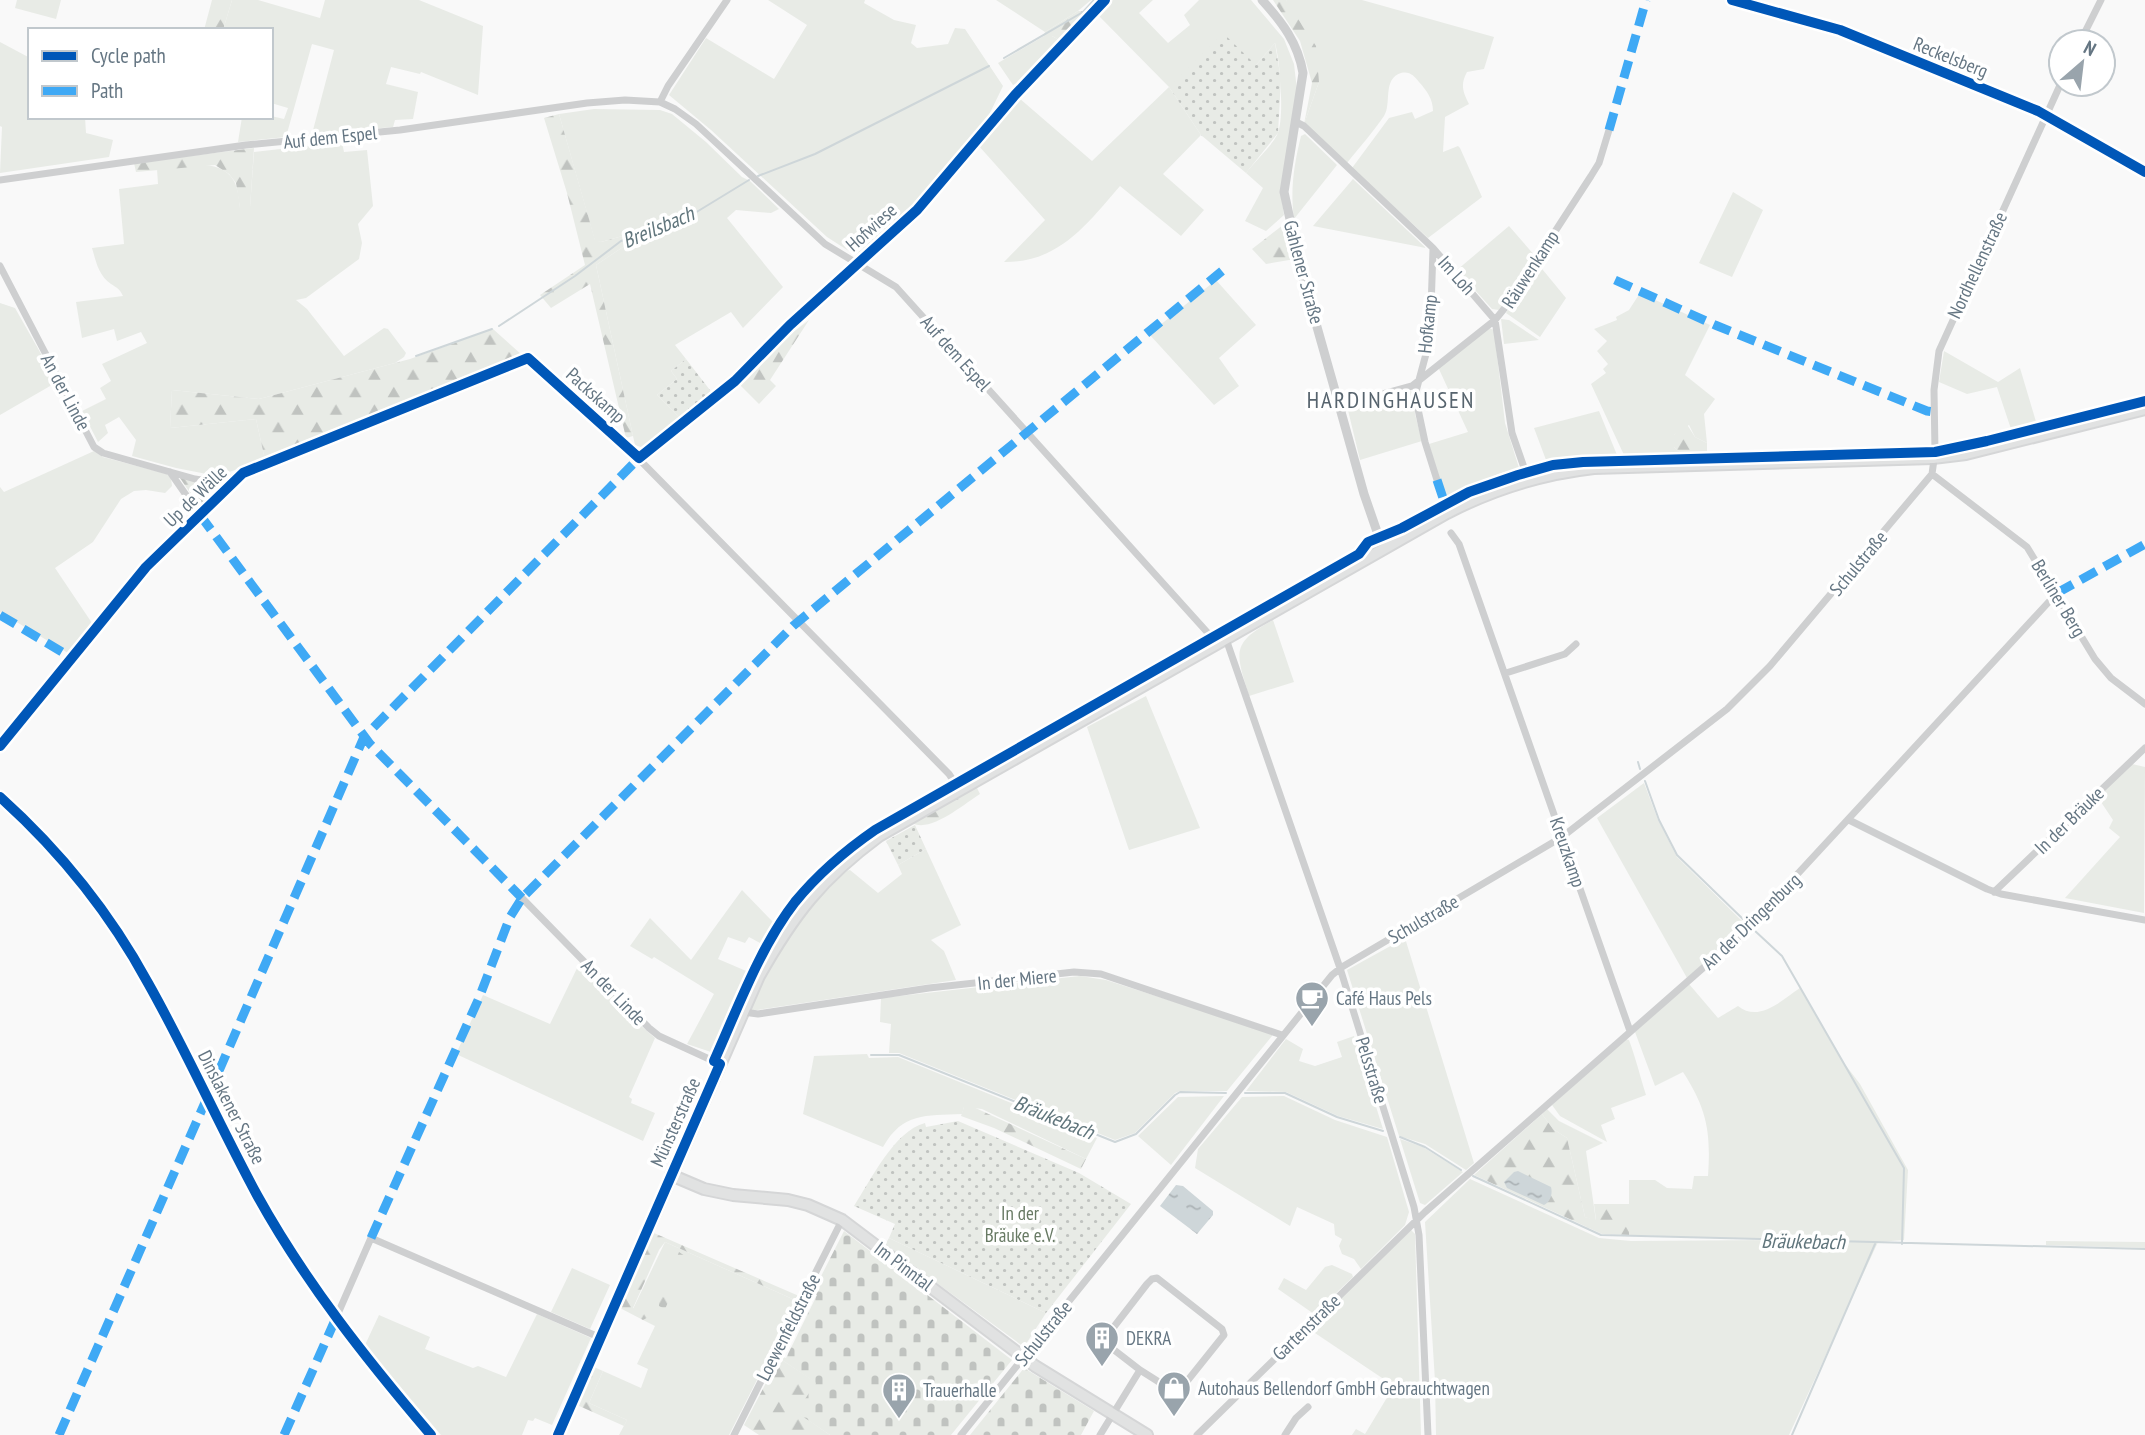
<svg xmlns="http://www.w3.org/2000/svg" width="2145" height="1435" viewBox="0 0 2145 1435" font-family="'PT Sans Narrow',sans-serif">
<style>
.grass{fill:#e8ebe6}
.forest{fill:url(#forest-firs)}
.cemetery{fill:url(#cemetery-stones)}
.garden{fill:url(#garden-dots)}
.water{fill:url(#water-ripples)}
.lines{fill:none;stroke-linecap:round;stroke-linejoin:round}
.stream{stroke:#ced6d9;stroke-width:2}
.secondary-casing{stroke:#d5d6d7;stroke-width:14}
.minor{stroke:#cecfd0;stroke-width:7}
.tertiary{stroke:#cecfd0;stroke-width:9}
.secondary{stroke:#e1e2e2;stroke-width:10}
.quiet{stroke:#3fa9f5;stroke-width:9;stroke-dasharray:18 9;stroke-linecap:butt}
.cycleway-casing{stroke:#fff;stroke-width:15}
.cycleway{stroke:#0057b8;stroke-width:10}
.labels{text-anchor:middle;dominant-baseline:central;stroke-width:7;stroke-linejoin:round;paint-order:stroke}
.street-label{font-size:19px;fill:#657683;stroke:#fff}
.poi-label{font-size:19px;fill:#657683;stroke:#fff;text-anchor:start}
.park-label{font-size:19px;fill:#687a64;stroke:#fff}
.water-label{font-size:21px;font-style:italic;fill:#60757c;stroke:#fff}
.quarter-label{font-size:23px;letter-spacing:2px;fill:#57646e;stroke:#fff}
</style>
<defs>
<pattern id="forest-firs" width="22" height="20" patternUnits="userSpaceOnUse" patternTransform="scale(1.75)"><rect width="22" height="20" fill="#e8ebe6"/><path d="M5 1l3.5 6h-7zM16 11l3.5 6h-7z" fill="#c0c3c0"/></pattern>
<pattern id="cemetery-stones" width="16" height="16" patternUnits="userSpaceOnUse" patternTransform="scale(1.75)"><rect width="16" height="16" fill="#e8ebe6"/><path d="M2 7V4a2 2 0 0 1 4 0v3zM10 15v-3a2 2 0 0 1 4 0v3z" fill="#c0c3c0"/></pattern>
<pattern id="garden-dots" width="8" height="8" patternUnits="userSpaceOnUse" patternTransform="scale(1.75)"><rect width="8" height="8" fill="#e8ebe6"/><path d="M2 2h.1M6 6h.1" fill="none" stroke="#c0c3c0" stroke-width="1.8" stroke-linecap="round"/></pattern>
<pattern id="water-ripples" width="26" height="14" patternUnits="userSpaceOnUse" patternTransform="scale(1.75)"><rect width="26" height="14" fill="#ced6d9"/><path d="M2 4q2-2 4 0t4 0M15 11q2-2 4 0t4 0" fill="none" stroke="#abb2b5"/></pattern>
</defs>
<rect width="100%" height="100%" fill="#f9f9f9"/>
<path class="grass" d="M17,0h44l-5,19 -41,-11z
M232,0h26l62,18 5,-18h94l64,26 -5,69 -57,-23 -1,2 -29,-7 -5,17 32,8 -5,27 -18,1 -2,7 -81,7 22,-84 -22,-6 -26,93 -48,5 4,-25 29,-1 13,3 4,-11 -17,-5v-73h-48z
M768,0h97l-1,3 30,17 22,5 -5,18 6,5 31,-4 7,-16 10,1 38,57 -16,33 -63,75 -57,54 -12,7 -28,-18 -116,-107 -42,-35 37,-57 68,41 33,-54z
M996,0h95l-13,11 -33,21z
M1112,0h41l-14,13 29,30 22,-18 -6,-10 15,-15h52l33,39 10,25 3,26 -16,102 3,23 -18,16 -21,-10 18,-33 -17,-15c9,-12 24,-25 31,-38 8,-15 3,-75 -2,-92l-19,22 -87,22 32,48 -38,39 41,36 -23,26 -61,-50c-32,37 -61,77 -116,76l41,-42 -67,-75 41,-47 73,63 77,-74 -71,-72z
M1362,0l132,37 -10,32 -17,3c-7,13 -4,20 2,32l-24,13 -2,35 15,-6 2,2 22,49 -54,41 -76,-70 37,-50 23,-6 3,7 18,-8c0,-12 -6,-20 -14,-29 -5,-6 -9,-11 -18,-9 -19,6 -9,31 -17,43 -11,16 -25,32 -37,47l-43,-39 15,-42 -33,-82z
M1044,36h8l9,5 -38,40 -10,4 -15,-22z
M0,42l30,16v59h55l1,16 27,7 -4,17 -109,16 2,-46 -2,-1z
M594,109l66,1 12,4 34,28 36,35 8,4 29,28 -8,4 -35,-3 -9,8 56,69 -40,41 -12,-16 -56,33 11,14 -15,12 6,8 -20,16 24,24 -37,29 -9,-3 -2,-9 -37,-171 33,-22 -3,-8 -25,7 -6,-1 -36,-127z
M1305,134l32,31 -43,54c-4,-30 0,-54 7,-83z
M342,142l2,10 23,-2 6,56 -15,18 4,19 -3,16 -53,39 -10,2 11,9 37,47 40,-28 4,1 18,24 -2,4 -9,6 -136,36 -87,-9 -2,38 86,-9 9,41 -48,16 -41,-8 -44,-12 4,-16 -17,-23 -14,8 3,8 -10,9 -16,-31 24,-12 -6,-11 11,-7 -9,-17 45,-21 -6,-11 -24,9 -3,-12 -32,9 -6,-36 47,-6c-4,-8 -6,-8 -12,-12 -13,-9 -15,-23 -19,-36l32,-4 -5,-55 39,-5 -1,-15c23,-2 63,-13 77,12 4,7 5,18 6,27l10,-1 4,-55z
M1353,179l73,69 -113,-22z
M1733,192l30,18 -31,67 -33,-14z
M1509,226l26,30 -30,49 -6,5 -7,-1 -35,-39z
M1538,264l28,34 -26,39 -34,-24z
M1216,280l40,45 -37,33 20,28 -25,19 -65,-71z
M1640,293l70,32 -25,50 30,24 -11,15 3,29 -12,-6 -6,-12 -15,10v12l7,6 -57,2 -33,-71 15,-11 -3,-4 5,-5 -11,-13 10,-10 -13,-12 23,-9 -1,-3 13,-7z
M0,303l15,5 42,74 -57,33z
M1501,319l8,1 30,20 -35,4z
M1489,328l5,2 11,93 14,45 -21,6 -52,28 -17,-58 39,-12 -30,-65z
M1944,351l54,31 22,-14 17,57 -25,7 -15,-45 -30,7 -28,-12z
M1409,390l4,3 2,21 7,27 -62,19 -13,-54z
M1599,411l18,44 -71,5 -12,-32z
M94,451l9,6 64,17 4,4 1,8 -7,7 -19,-3 -12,1 -13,8 -28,43 -38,26 39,58 -21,26 -5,1 -68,-41v-125l4,5z
M1273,620l21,62 -45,14c-13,-44 -19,-52 24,-76z
M1146,696l54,132 -71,22 -42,-123z
M2132,764l13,3 -1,146 -79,-15 55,-61 -11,-9 4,-8 -16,-24z
M1644,783l14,37 19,37 69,68 -59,53 -90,-160z
M926,849l35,76 -30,15 13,11 12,29 -205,31c5,-28 71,-136 99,-141l28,23 24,-19 -4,-9z
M742,890l31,32 -13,21 -11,-6 -4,6 -17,-6 -10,22 33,14 -34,78 -6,1 -24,-8 27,-50 -60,-37 -2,2 -22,-13 20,-28 41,42z
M1405,938l69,225 -8,7 -41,-26 -26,-8 -52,-166z
M581,960l58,64 16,14 -26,59 3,2 -1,4 24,10 -12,28 -187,-87 27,-59 67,29z
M1080,976l26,4 166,53v3l-45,55h-47l-5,2 -40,40 -20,7 -216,-87h-10l2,-29 -11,-2 1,-24z
M1689,984l29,34 20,-12c21,17 44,-6 62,-18l41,71 19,25 48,86 -4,70 -26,2 -89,193h-353l-1,-54 -10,-159 45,-43 129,59 32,3 143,-1 -145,-5v-55h26l12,8 25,1 2,-13h14c3,-44 -1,-67 -25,-104l-28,14 -20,-54z
M1354,1036l29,93 -45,-13 -52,-24 -40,-1 40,-52 17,10 -4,12 16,5 27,-9 -5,-15z
M1625,1039l4,1c7,19 11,36 17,55l-35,13 4,11 -14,6 6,17 -47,-26 -8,-11z
M867,1054l2,4 29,-1 199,81 -11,21 -104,-50 -18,-2 -2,7c-37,2 -59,-2 -79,33l-80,-33 11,-58z
M1224,1096l-53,69 -33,-29 40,-39z
M1284,1096l51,24 52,17 22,75 -4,13 -44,44 -7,-10 -12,-5 -3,-8 3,-7 -7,-4 -1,-11 -37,-17 -7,19 -95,-58 3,-19 44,-52z
M1547,1109l12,12 44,22 -17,8 10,70 -11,-4 -18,-79 -14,-9 -11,-15z
M1400,1139l23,8 40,25 -38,33 -5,-2z
M1411,1230l4,4 6,201h-69l4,-6 9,5 29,-48 -85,-57z
M889,1238l157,75 -22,34 -139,-102z
M2046,1241l99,1v6l-99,-3z
M665,1242l132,59 -68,134h-110l8,-15 -38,-17 14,-32 38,17 7,-19 -11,-5 18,-38 -12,-6 2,-2 -12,-9z
M1332,1265l20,9 1,3 -39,37 -36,-25 6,-11 22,12 19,-23z
M572,1268l38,17 -20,44 -39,-17z
M537,1314l54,24 -39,87 -17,-7 -2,3 -5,-1 -6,15h-81l-76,-90 14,-30 51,22 -5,12 48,19 5,-2 28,11z"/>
<path class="forest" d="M212,0h20l-9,30h-19z
M1273,0h13l30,46 3,36 -15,42 8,-41 -12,-42z
M1078,11l13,1 -30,29 -9,-5h-8l1,-4z
M559,114l36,126 6,2 25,-7 3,8 -33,22 37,171 -7,2 -36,-154 -39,24 -11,-13 45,-30 -18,-72 -23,-75z
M254,148l-4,60h-10l-4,-25 -7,-9 -14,-9 -79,7 -2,-9z
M1287,222l8,37 -29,5 -14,-15z
M809,320l-39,60 6,6 -17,18 -19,-19 52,-52z
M493,329l29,26 -257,105 -9,-41 -86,9 2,-38 87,9 151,-40z
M1686,423l9,14 12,6v10h-26l-7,-6v-12z
M180,478l47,4h4l-30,27z
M976,786l4,8c-16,10 -52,41 -69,28z
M969,1105l117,54 -5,10 -87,-41 -33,-12 3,-9z
M1542,1114l11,15 14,9 18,79 11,3 -2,-16h35v31l-27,-1 -128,-59z
M654,1233l145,63 -2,5 -132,-59 -6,8 -26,58 17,8 -7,4 -23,-12z
M679,1252l9,6 -23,51 -6,-3v-6z
M779,1358l38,25 -20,29 33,23h-71l-15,-10z
M594,1367l9,4 -14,32 38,17 -3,6 -47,-21z"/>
<path class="cemetery" d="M844,1231l168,129 -61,75h-121l-34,-23 20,-29 -37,-25 1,-2 6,2 31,-63 -4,-3z
M1024,1368l70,43 -13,24h-111z"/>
<path class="garden" d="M1223,33l33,32 19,-22 6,37 -3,53 -32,40 -45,-38 -32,-48z
M686,359l27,35 -32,25 -24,-24 20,-16 -6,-8z
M915,825l11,24 -28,16 -12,-24z
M958,1121l121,52 52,31 -85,109 -157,-75 6,-14 -41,-18c17,-26 40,-75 71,-83l1,4z"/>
<path class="water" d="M1518,1171l33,16c2,7 -1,15 -7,18l-37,-17 -3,-6 10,-10z
M1176,1185l7,1 30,25v4l-16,19 -37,-28z"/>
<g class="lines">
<path class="stream" d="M1004,58l79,-46 11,-12
M758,176l57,-22 174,-88
M499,326l76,-50 46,-35 69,-25 59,-36
M416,356l76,-27
M1638,762l2,7
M1645,781l14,39 18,35 70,68
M1754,930l28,26 122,212 -2,76
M871,1055h28l216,87 21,-8 39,-39 5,-3 46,1
M1245,1093h40l52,24 46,14
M1400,1137l25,10 36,23
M1473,1176l128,59 544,14
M1792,1435l83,-191"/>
<g class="secondary-casing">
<path id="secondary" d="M0,797c59,53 110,116 148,186 39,69 71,142 109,212 48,87 110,165 174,240
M671,1175l33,14 29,6 55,5 20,5 34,15 193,146 112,69
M558,1435l201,-459c35,-62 62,-97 120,-140l568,-323c48,-25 94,-39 147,-45l339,-10 33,-4 179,-45"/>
</g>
<path class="minor" d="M1732,0l108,30 198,81 107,61
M2080,42l21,-42
M660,102l8,-16 59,-86
M1296,122l8,4 129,122 62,72 17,113 16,46
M0,180l246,-35 154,-15 187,-27 38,-3 35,2 15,7 21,15 129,120 71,43 311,345 7,13
M1433,249l-3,90 -15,56 10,47 12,38
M0,266l94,181 9,6 92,26 19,3 18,-4 296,-120 98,88 323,328 10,15
M1339,406l73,-20 83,-66 13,-16 83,-128 8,-13 10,-33
M639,458l96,-77 55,-56 127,-115 98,-115 90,-95
M170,472l30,43
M1932,474l95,73 68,112 16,19 34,26
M1451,533l8,11 171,487
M1226,639l114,329 74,239 5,28 9,200
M1506,673l59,-19 11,-10
M0,746l146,-179 94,-91
M1849,820l138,69 14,5 144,26
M1994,892l151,-144
M522,898l127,130 10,8 61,28
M743,1012l15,2 171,-26 145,-16 27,2 181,61
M336,1318l35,-80 230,100
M734,1435l108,-215
M961,1435l371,-460 10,-8 220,-130 165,-128 43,-43 162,-192 3,-22 -1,-62 5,-39 122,-268
M1100,1435l40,-65 30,19 7,1 7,-5 40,-50 -2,-6 -65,-51 -5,1 -5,5 -41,53 3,9 31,24
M1197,1435l228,-223 319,-280 313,-339
M1285,1435l11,-17 12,-11"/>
<path class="tertiary" d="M1262,0c20,22 36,43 41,73l-19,119 18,82 32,113 30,107 19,55"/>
<use href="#secondary" class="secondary"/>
<path class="quiet" d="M1609,130l37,-130
M1615,280l100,45 212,86 8,1
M1437,480l10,30
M200,515l170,229 152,154
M2057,593l88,-49
M0,615l72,43
M206,1095l12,-22 146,-336 275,-279
M371,1238l108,-240 31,-81 12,-19 271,-272 429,-355
M59,1435l148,-337
M284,1435l52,-117"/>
<g class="cycleway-casing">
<path id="cycleway" d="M1732,0l108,30 198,81 107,61
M0,746l146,-179 97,-94 285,-115 111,100 96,-77 55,-56 127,-115 98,-115 90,-95
M0,797c59,53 110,116 148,186 39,69 71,142 109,212 48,87 110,165 174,240
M558,1435l162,-371 -6,-3c23,-51 46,-114 81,-159 23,-28 51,-52 80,-72l484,-276 9,-12 34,-14 67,-36 49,-17 35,-10 30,-3 352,-10 52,-11 158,-40"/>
</g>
<use href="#cycleway" class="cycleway"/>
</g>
<defs>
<g id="cafe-pin" transform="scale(1.75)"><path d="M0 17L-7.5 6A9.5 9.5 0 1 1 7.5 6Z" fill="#99a4ac" stroke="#fff"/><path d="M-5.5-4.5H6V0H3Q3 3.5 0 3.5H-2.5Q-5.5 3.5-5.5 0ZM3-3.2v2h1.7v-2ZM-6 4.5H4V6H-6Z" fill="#fff"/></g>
<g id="building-pin" transform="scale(1.75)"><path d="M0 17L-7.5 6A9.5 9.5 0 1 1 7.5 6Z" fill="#99a4ac" stroke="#fff"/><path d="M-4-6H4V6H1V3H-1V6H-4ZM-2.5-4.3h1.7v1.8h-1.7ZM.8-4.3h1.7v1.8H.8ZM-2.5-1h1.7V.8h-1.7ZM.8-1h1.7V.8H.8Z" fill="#fff"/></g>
<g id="shop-pin" transform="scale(1.75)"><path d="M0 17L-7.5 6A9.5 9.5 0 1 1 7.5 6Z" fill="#99a4ac" stroke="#fff"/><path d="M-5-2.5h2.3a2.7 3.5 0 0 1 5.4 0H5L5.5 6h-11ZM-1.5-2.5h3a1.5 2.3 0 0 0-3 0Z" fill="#fff"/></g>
</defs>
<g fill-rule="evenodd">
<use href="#cafe-pin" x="1312" y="998"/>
<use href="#building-pin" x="1102" y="1338"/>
<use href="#shop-pin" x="1174" y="1388"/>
<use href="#building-pin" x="899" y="1390"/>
</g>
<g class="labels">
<g class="street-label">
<text transform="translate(1951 57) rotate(22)">Reckelsberg</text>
<text transform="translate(330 137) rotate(-6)">Auf dem Espel</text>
<text transform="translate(871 227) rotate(-42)">Hofwiese</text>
<text transform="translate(1977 265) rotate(-65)">Nordhellenstraße</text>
<text transform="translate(1530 269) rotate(-57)">Räuwenkamp</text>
<text transform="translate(1304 272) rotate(75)">Gahlener Straße</text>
<text transform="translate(1457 275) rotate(48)">Im Loh</text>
<text transform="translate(1427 324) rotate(-84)">Hofkamp</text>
<text transform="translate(956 353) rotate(48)">Auf dem Espel</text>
<text transform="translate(66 392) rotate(62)">An der Linde</text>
<text transform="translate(596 395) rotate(42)">Packskamp</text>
<text transform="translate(195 496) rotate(-44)">Up de Wälle</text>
<text transform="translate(1858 563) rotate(-50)">Schulstraße</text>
<text transform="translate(2059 598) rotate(59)">Berliner Berg</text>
<text transform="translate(2069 820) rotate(-44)">In der Bräuke</text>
<text transform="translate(1568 852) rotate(71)">Kreuzkamp</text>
<text transform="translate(1423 919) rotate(-30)">Schulstraße</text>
<text transform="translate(1751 921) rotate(-44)">An der Dringenburg</text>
<text transform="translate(1017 979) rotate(-6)">In der Miere</text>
<text transform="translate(614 992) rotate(46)">An der Linde</text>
<text transform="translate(1372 1070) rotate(73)">Pelsstraße</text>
<text transform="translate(232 1107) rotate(63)">Dinslakener Straße</text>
<text transform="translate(675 1122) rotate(-66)">Münsterstraße</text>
<text transform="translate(904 1266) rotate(37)">Im Pinntal</text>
<text transform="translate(788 1327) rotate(-63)">Loewenfeldstraße</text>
<text transform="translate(1306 1327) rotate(-44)">Gartenstraße</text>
<text transform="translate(1043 1333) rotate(-51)">Schulstraße</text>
</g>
<g class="poi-label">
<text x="1336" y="998">Café Haus Pels</text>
<text x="1126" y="1338">DEKRA</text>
<text x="1198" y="1388">Autohaus Bellendorf GmbH Gebrauchtwagen</text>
<text x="923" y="1390">Trauerhalle</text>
</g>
<g class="park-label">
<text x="1020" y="1213">In der<tspan x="1020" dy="22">Bräuke e.V.</tspan></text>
</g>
<g class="water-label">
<text transform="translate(658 227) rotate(-23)">Breilsbach</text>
<text transform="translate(1054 1117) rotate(22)">Bräukebach</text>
<text transform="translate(1803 1241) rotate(1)">Bräukebach</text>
</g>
<g class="quarter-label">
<text x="1391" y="399">HARDINGHAUSEN</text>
</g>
</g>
<rect x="28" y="28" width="245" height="91" fill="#ffffff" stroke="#c1c8cd" stroke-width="2"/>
<rect x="42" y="51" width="35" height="10" fill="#0057b8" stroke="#c1c8cd" stroke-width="2"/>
<text x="91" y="63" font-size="21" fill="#657683">Cycle path</text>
<rect x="42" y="86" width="35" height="10" fill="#3fa9f5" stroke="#c1c8cd" stroke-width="2"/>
<text x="91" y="98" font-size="21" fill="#657683">Path</text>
<g transform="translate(2082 63) rotate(28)"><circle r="33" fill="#ffffff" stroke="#c1c8cd" stroke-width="2"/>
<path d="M0-5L12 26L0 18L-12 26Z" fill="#99a4ac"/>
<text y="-10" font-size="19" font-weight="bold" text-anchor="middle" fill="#657683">N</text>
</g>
</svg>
